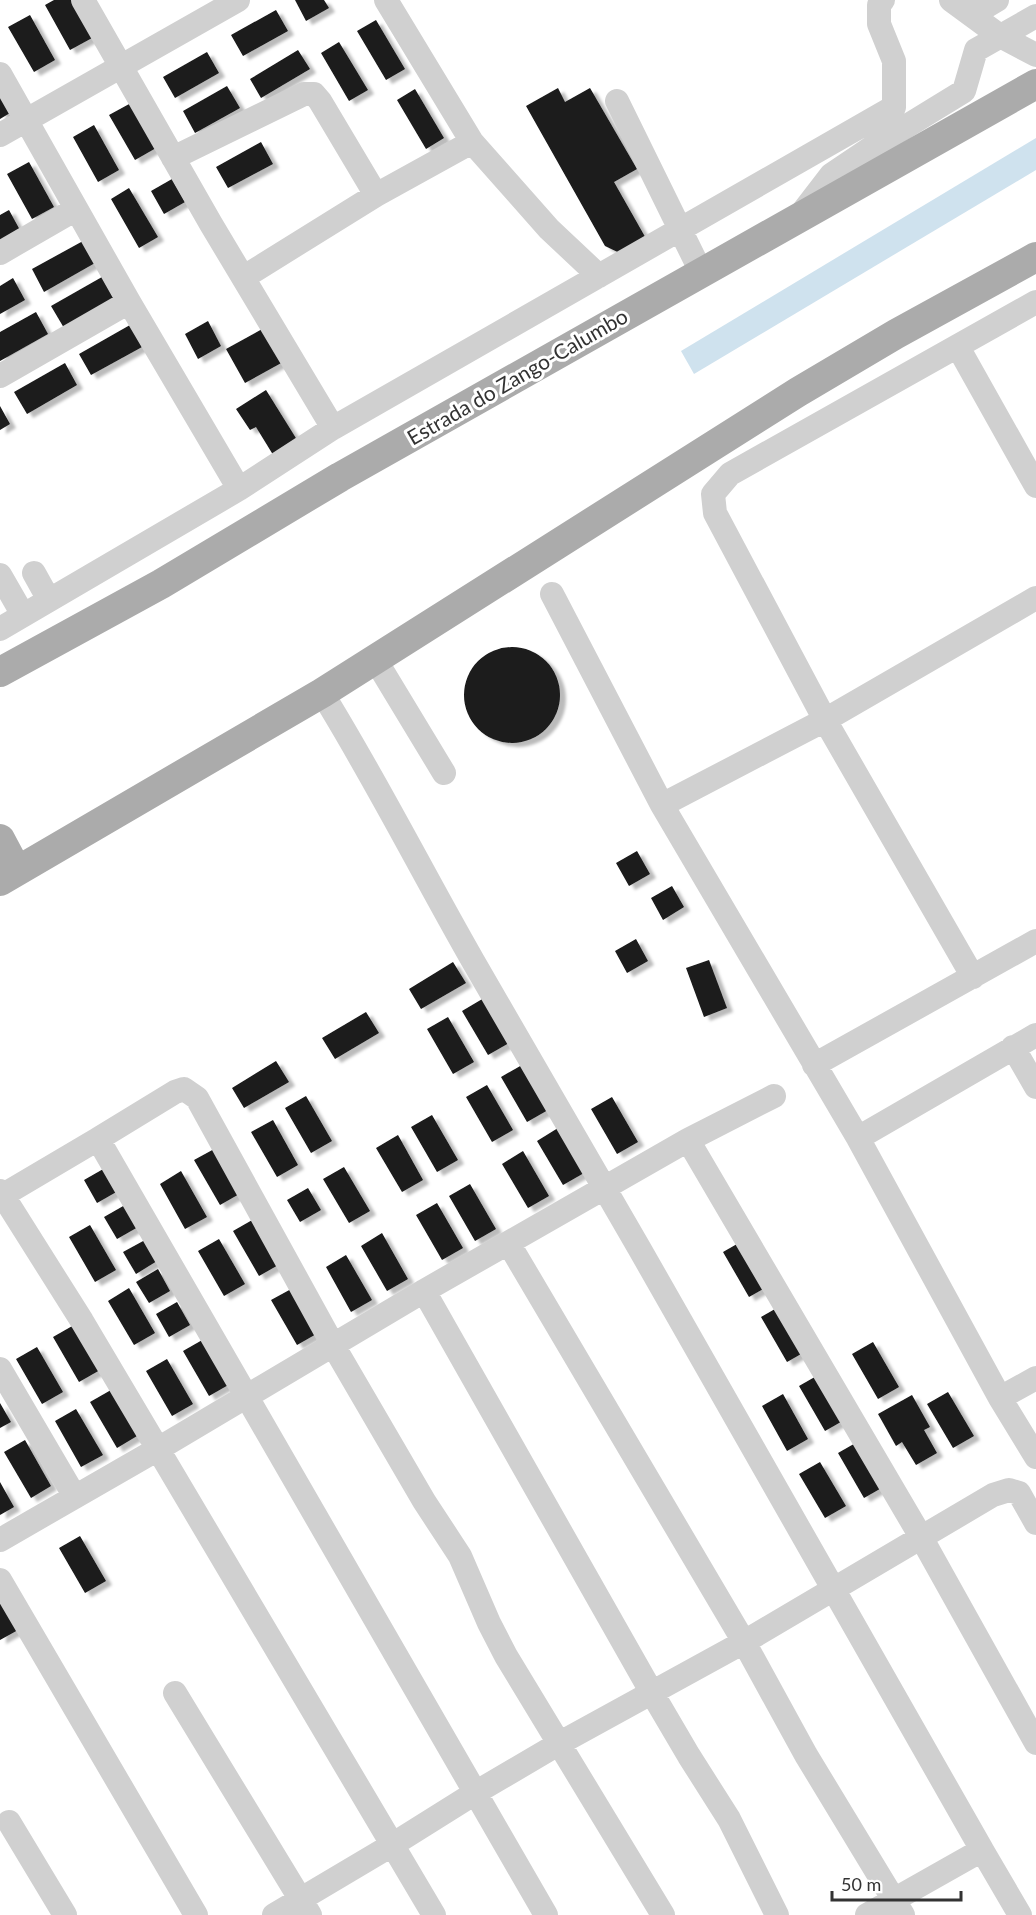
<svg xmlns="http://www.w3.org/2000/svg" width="1036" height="1915" viewBox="0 0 1036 1915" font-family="Lato,sans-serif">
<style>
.water{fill:#cfe2ee}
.building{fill:#1a1a1a;filter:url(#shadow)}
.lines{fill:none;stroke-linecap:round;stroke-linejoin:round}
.minor{stroke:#d0d0d0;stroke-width:24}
.major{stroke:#ababab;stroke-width:30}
.labels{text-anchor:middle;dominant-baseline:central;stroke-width:6;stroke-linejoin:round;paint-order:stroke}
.street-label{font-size:21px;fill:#333;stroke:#fff}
</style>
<defs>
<filter id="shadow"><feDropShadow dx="6" dy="4" stdDeviation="1.5" flood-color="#0004"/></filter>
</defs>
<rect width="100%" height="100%" fill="#fff"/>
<path class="water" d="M1036,138v32l-342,204 -13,-23z"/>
<path class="building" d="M54,0h17l21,38 -22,12 -25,-45z
M295,0h29l5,8 -23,13z
M276,10l12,21 -45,25 -12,-21z
M30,15l25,45 -21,12 -26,-45z
M376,20l29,49 -19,11 -29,-49z
M339,42l29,48 -19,11 -28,-48z
M298,50l12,19 -49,29 -11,-19z
M207,52l12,21 -44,25 -12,-21z
M227,86l13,22 -45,25 -12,-22z
M558,88l7,14 25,-14 47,81 -23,13 34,60 -24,13 -19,-9 -79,-140z
M415,89l29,49 -18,11 -29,-49z
M0,96l10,17 -10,6z
M131,103l25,45 -21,12 -26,-45z
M94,125l25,45 -21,12 -25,-45z
M261,142l12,22 -45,24 -12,-21z
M29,162l25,45 -22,12 -25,-45z
M172,179l13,23 -21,12 -13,-23z
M129,188l29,49 -19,11 -28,-49z
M9,210l12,22 -21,12v-29z
M83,241l12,22 -51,29 -12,-23z
M102,277l12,22 -50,29 -13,-22z
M13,278l12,22 -25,14v-28z
M36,312l12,22 -48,27v-29z
M208,321l13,25 -23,13 -13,-25z
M130,325l12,22 -51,28 -12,-21z
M264,328l19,34 -38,21 -19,-34z
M65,363l12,22 -50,29 -13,-22z
M266,390l33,53 -24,15 -19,-31 -6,3 -14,-21z
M0,406l10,18 -10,6z
M464 695a48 48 0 1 1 96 0a48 48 0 1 1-96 0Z
M637,851l13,23 -21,12 -13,-23z
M672,886l12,21 -21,13 -12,-22z
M636,939l12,22 -21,12 -12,-22z
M709,960l18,48 -23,9 -18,-49z
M453,962l13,21 -45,26 -12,-20z
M484,998l25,45 -21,12 -26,-44z
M366,1012l13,21 -44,26 -13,-21z
M448,1017l26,45 -21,12 -26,-45z
M276,1061l13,21 -45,26 -12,-20z
M522,1065l26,45 -21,12 -26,-45z
M487,1085l26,45 -21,12 -26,-45z
M306,1096l26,45 -21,12 -26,-45z
M612,1097l26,45 -21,12 -26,-45z
M432,1115l26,45 -21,12 -26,-45z
M273,1120l25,45 -21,12 -26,-45z
M558,1128l26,45 -21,12 -26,-44z
M398,1135l25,45 -21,12 -26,-44z
M216,1148l25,45 -21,12 -26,-45z
M523,1151l26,45 -21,12 -26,-44z
M344,1167l26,44 -21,12 -26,-44z
M105,1168l13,23 -21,12 -13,-23z
M181,1171l26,46 -22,12 -25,-45z
M470,1184l26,45 -21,12 -26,-45z
M308,1188l13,22 -21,12 -13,-22z
M437,1203l26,45 -21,12 -26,-45z
M125,1205l13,22 -21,12 -13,-22z
M254,1219l26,45 -21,12 -26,-45z
M90,1225l26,45 -21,12 -26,-45z
M382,1233l26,46 -21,12 -26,-45z
M219,1239l26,45 -21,12 -26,-45z
M145,1240l12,21 -21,13 -13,-22z
M744,1240l26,45 -21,12 -26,-45z
M346,1255l26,45 -21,12 -25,-45z
M158,1269l12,22 -21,12 -13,-21z
M129,1288l26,45 -21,12 -26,-44z
M293,1288l25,45 -21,12 -26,-45z
M177,1302l13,23 -21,12 -13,-23z
M782,1305l26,45 -21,12 -26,-45z
M74,1325l26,45 -21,12 -26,-45z
M204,1339l26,45 -21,12 -26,-45z
M873,1342l26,45 -21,12 -26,-45z
M37,1347l26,45 -21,12 -26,-45z
M167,1359l26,45 -21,12 -26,-45z
M820,1374l26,45 -21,12 -26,-45z
M111,1390l26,46 -20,12 -27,-46z
M948,1392l26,44 -21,12 -26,-44z
M783,1394l25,45 -21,12 -25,-45z
M912,1395l18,32 -6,3 13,23 -21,12 -14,-23 -6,4 -18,-32z
M0,1403l11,19 -11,6z
M76,1409l27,46 -22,12 -26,-46z
M25,1440l26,46 -20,12 -27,-46z
M859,1441l26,45 -21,12 -26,-45z
M820,1462l26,44 -21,12 -26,-44z
M0,1482l14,25 -14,8z
M80,1536l26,45 -21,12 -26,-45z
M0,1599l18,31 -18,10z"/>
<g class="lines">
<path class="minor" d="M83,0l128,224 122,204
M386,0l86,142 77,87 50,47
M951,0l49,36 36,19
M969,0l7,7 11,-1 10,-6
M0,74l129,228 110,187
M617,101l84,171
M0,135l238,-135
M876,145l88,-54 12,-41 60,-34
M173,158l131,-64h10l6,7 56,94
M801,214l30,-39 43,-29 20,-39v-46l-15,-37v-19l4,-5
M0,253l76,-44
M244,277l132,-82 96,-53
M958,347l78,139
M0,376l129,-74
M34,573l15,27
M0,575l23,40
M552,594l110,211 196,333 142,260 36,59
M0,629l239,-140 94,-61 561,-321
M375,659l69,114
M322,693c54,87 100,179 151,268 172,295 341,592 509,889l-115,65
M662,805l163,-85 211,-122
M973,977l-148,-257 -110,-207 -2,-19 17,-20 306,-172
M1013,1047l23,40
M814,1065l222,-124
M858,1138l178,-103
M98,1139l77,-47 9,-3 13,9 136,247 91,156 36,55 29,67 17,33 157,259
M688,1140l233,397 115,206
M0,1191l82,130 352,594
M0,1197l98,-58 448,776
M509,1244l235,398 62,113 97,160
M424,1291l228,402 37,63 40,63 48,96
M0,1369l75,128
M1000,1398l36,-20
M0,1540l158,-91 266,-158 264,-151 86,-44
M0,1580l196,335
M175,1693l135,222
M9,1822l56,93
M982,1850l38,65
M274,1915l118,-70 83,-52 85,-50 184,-101 249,-147 16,-5 10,3 17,30"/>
<path class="major" d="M0,672l161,-88 179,-107 696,-393
M0,839l17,32
M0,881l322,-188 476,-301 98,-58 140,-77"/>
</g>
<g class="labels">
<g class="street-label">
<text transform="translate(517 376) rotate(-30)">Estrada do Zango-Calumbo</text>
</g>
</g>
<path d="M832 1891v9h129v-9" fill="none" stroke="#333333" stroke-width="3"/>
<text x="841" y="1891" font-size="18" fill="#333333" stroke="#ffffff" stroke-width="4.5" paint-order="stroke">50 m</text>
</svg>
